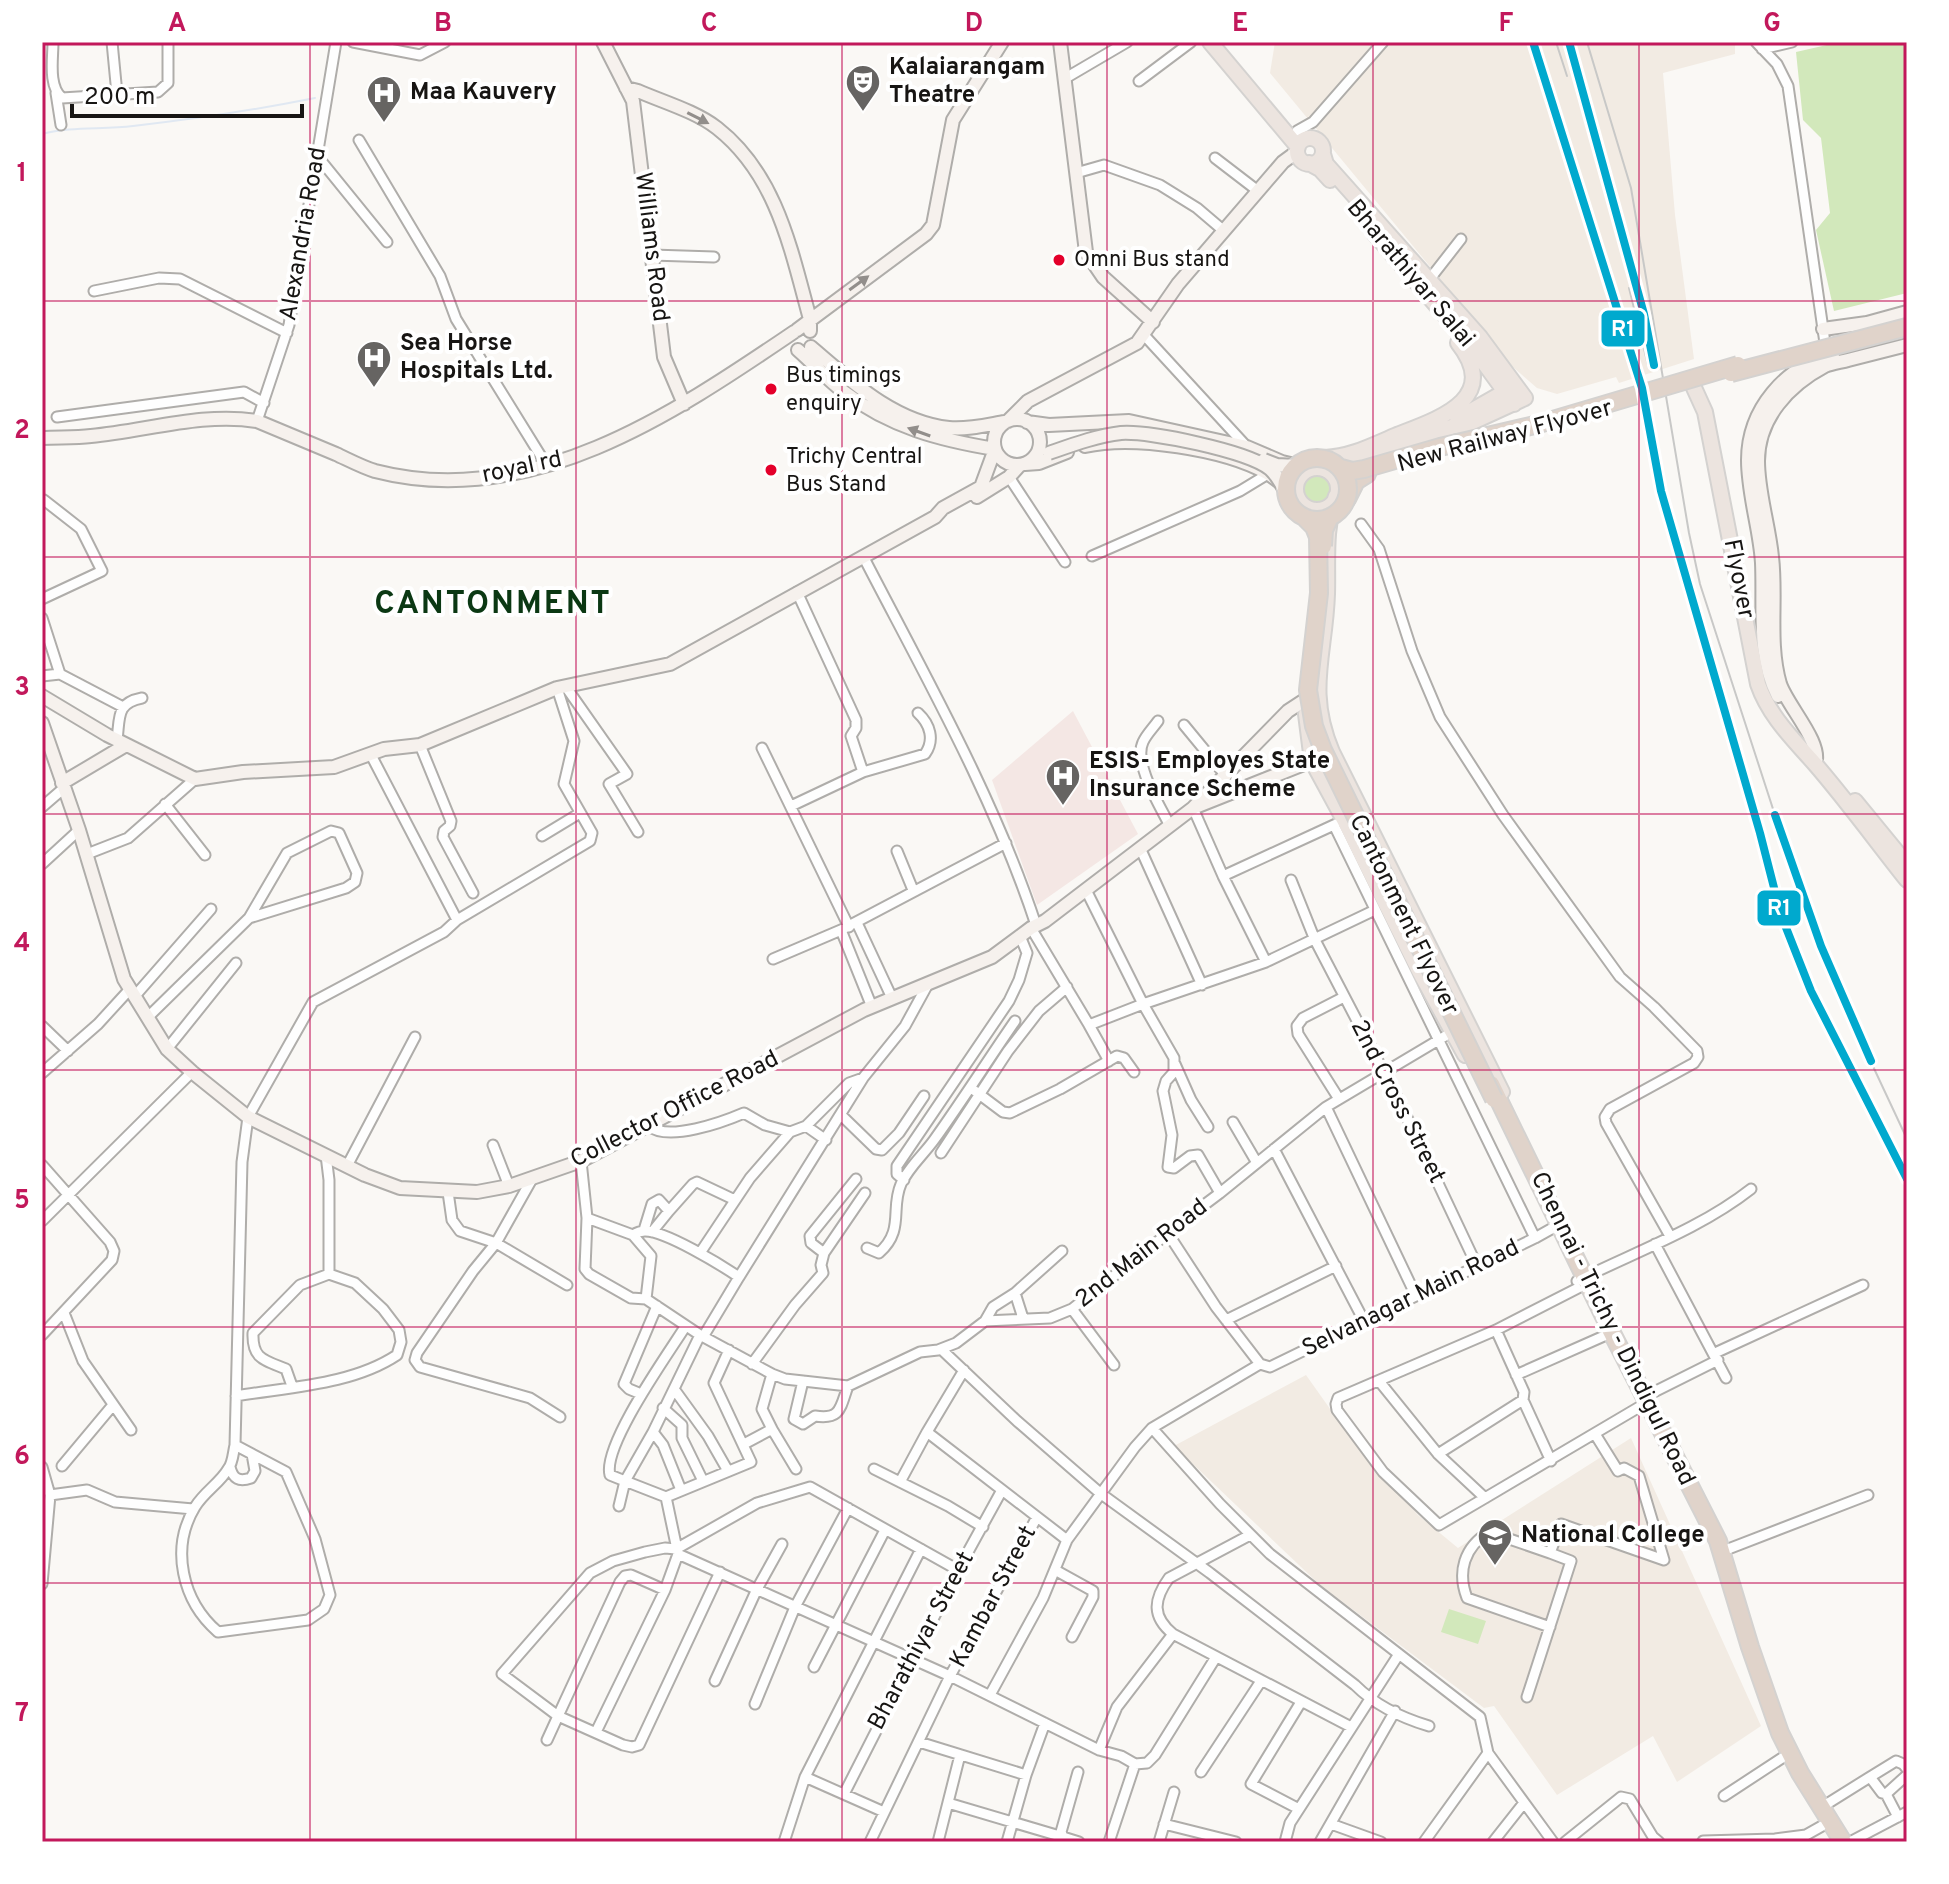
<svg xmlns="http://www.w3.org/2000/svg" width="1949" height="1884" viewBox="0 0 1949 1884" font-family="Overpass,sans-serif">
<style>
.built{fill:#f2ebe3}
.medical{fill:#f4e7e4}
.green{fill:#d2e8bb}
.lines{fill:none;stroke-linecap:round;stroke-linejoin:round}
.stream{stroke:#e0e8f2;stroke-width:2}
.street-casing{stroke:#afadaa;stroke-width:13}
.secondary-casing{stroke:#afadaa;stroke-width:16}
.primary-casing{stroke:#d4d2d0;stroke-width:18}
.highway-casing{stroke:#d4d2d0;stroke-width:20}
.street{stroke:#fefefe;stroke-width:9}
.secondary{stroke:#f6f1ed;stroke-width:12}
.primary{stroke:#ece4df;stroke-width:14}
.highway{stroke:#e0d3ca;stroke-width:16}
.rail{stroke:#c8c8c7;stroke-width:2}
.secondary-bridge-casing{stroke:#afadaa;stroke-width:16;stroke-linecap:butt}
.highway-bridge-casing{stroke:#d4d2d0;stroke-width:20;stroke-linecap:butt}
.secondary-bridge{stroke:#f6f1ed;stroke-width:12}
.highway-bridge{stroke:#e0d3ca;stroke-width:16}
.rail-1-casing{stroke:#fff;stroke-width:14}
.rail-1{stroke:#00a9ce;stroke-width:8}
.oneway{fill:#928e8b}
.grid{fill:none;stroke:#c2185b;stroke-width:2;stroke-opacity:0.55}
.bus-dot{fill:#e4002b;stroke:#fff;stroke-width:3}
.labels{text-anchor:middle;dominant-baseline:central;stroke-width:8;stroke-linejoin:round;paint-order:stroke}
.bus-label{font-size:22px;fill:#171513;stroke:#fff;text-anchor:start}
.poi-label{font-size:24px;font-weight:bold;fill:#171513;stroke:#fff;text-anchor:start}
.street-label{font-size:24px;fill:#171513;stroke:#fff}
.district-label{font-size:32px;font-weight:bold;letter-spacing:2px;fill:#0b3813;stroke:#fff}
.line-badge{stroke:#fff;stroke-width:3}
.badge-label{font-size:22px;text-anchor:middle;font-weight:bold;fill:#fff}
.neatline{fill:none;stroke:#c2185b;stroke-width:3}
.grid-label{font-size:26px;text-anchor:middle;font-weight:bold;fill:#c2185b}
</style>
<rect width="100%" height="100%" fill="#faf8f5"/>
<path class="built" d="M1275,42h460v12l-72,19 12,142 19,144 -75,24 -3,-6 -59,17 -20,-6 -24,-21 -243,-294z
M1306,1375l39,55 73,85 40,33 173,-110 130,288 -84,56 -24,-46 -96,59 -63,-89 -10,2 -164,-123 -146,-139z"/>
<path class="medical" d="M1073,711l65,123 -101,71 -45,-125z"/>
<path class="green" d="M1840,42h67v251l-73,18 -18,-81 14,-17 -9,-75 -18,-18 -7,-68z
M1300 490a17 17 0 1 1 34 0a17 17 0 1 1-34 0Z
M1449,1609l37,12 -8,23 -37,-12z"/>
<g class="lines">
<path class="stream" d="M42,134c30,-8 61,-4 91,-8 62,-7 122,-16 182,-28"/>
<g class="street-casing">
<path id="street" d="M53,42c0,17 -5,44 9,56l96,-6 10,-9v-41
M112,42l5,52
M353,42l67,13 25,-13
M1756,42l21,22 11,22 38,264
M1762,49l30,-7
M1064,79l63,-37
M1139,81l52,-39
M56,93l5,32
M1297,131l16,-9 70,-80
M359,140l81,136 16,43 91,147
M318,157l69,85
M1215,158l43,33
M1076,173l28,-8 56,20 37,23 27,23
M652,255l62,2
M1429,280l32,-41
M94,291l65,-13 21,1 107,54
M1144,335l103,112
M57,417l187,-25 20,11
M257,421l32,-96 47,-283
M1009,477l56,85
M1361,524l18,25 33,102 28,66 63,98 117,162 34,30 43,44 1,6 -4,6 -84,46 -5,8 1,6 64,113
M863,556c62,120 131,241 173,369
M1092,556l148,-65 28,-17
M42,599l60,-28 -21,-42 -37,-29
M42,618l18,56
M42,676l18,-2 63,33
M566,687l61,87 -18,10 29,48
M1158,721c-5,7 -12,14 -15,21 -10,21 17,64 27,84
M1184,725l42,51
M117,740c3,-23 -1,-37 25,-42
M420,745l31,76 -1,5 -6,5 -1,6 30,56
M762,748l87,179
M371,755l86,165
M863,772l62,-18c10,-14 5,-30 -7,-41
M165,804l40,51
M791,806l72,-34 -12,-36 5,-8v-8l-59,-128
M42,807l22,-19
M1193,808l30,68 43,86
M1334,825l201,413
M542,836l38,-23
M1141,850l61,135
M897,851l16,39
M87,854l41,-16 67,-59
M42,864l37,-34
M1223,876l113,-52
M1291,880l24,60 88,169 74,157
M1086,890l57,114 31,54v14l-8,9 -3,10 9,44 -4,32 6,1 16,-12 8,-1 22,38
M857,923l35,75
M1031,928l58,97 54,-21 123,-42 109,-52
M841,930l165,-87
M773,959l68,-29 31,77
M134,997l77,-88
M147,1018l102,-100 97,-30 9,-6 2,-9 -18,-40 -8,-2 -44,22 -38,65
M1089,1025l20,36
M42,1026l26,25
M167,1049l69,-86
M1175,1064l16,36 17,27
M42,1073l56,-49 32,-35
M975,1091l28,21 7,1 50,-24 57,-33 7,2 10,14
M1339,1099l-41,-65 -1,-8 6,-8 41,-21
M1326,1107l90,189
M842,1116l34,33 6,1 17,-17 25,-37
M1233,1122l24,41
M649,1126c19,16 74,-4 95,-13l21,12 25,7
M806,1126l20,14
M493,1145l16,41
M1274,1149l90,172
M941,1153l67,-102 31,-40 28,-24
M581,1161l6,57 46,17 18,21 -5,43 54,36 72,39 13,5 63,7 72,-34 18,-2 18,-7 29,-22 65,-3 22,-9 90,-71 7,-3 11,-12 40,-30 106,-86 126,-75
M42,1165l68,77 4,9 -2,9 -70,75
M347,1166l68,-129
M532,1179l-36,64 -23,28 -56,82 -2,7 5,7 110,31 30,19
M904,1180l-7,-6v-8l112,-165 10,-21 8,-27 -7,-17
M448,1192l4,28 8,11 36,12 71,42
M587,1218l-2,51 4,5 42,24 15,1
M42,1221l150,-149
M644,1230l8,-26 7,-4 10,11 24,-27 4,-2 38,18
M652,1232l17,-21
M633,1235c3,-2 9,-4 12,-4 21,0 76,34 94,46l-36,60
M1169,1235l47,72 44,57
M1655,1244l71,134
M867,1248l12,5c26,-23 11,-44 22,-69 7,-16 23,-30 33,-44 28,-39 54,-80 81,-119
M700,1253l50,-75 40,-46 16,-6 43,-43 14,-5
M824,1253l-13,-10 -1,-7 46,-57
M739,1277l124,-199 42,-52 23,-42
M1577,1281c58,-29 123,-52 174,-92
M1015,1293l8,25
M1072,1309l42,56
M64,1313l19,48 48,69
M1226,1320l110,-54
M985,1321l8,-14 22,-14 47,-42
M1496,1330l28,62 -1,8 -85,54 47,44 -46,27 -56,-53 -46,-62 -1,-6 2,-6 158,-68 84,-43
M700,1335l-47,97 -28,49 41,16 12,57 272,122 149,74 22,6 14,8 -26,78
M941,1349l76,72 83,72 110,80 145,112c20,20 47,33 74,41
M1715,1353l148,-68
M752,1364l43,-59 28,-32 -2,-8 3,-12 41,-60
M1260,1364l10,3 265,-129 25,-14
M964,1370l-37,62 140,108
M772,1374l-10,35 10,20
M1516,1375l88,-39
M803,1381l-9,38 9,5 12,-8c26,4 25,-8 33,-30
M1379,1381l59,73
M292,1386l-6,-17c-22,-9 -34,-10 -33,-36l47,-48 29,-11
M674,1389l34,47 20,35
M641,1394l-12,-5 -5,-5 33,-78
M236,1396c52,-9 116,-11 161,-41l4,-13 -2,-12 -16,-21 -28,-26 -26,-9v-94l-3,-25
M1644,1397l74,-37
M1523,1400l28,61
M663,1408l19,17v13l21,43
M1152,1428l68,76 50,50 210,163 8,36 65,89
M653,1432l10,13 18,45
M744,1444l28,-15 24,40
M235,1445c-2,8 -2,18 -7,24 -8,14 -24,23 -33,38 -25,41 -13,94 23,125l90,-12 16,-11 6,-14 -15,-56 -29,-67 -51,-27 7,-283 6,-45 65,-115 131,-70 13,-12 133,-79 2,-8 -28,-49 10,-43 -17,-53
M62,1466l51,-61
M42,1467l8,28 -8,89
M230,1467c3,12 9,15 21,11l4,-7 -3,-17
M874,1469l74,37 35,21
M900,1482l27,-50
M50,1495l37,-5 28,12 78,7
M666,1497l85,-35 -37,-79 15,-33
M1485,1498l156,-92
M619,1506l6,-25 -15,-6c-8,-29 58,-121 75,-148
M1723,1551l145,-56
M678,1554l-13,36 -34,-15 -6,1 -5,6 -62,134 65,29 9,2 7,-2 81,-173
M1055,1570l38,21v6l-21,40
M1550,1627l-83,-29c-10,-26 -3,-51 22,-66l61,21
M1173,1634l178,93
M814,1667l71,-137
M715,1681l42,-92 25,-45
M990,1695l53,-97 24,-58 68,-93 17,-19 108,-64
M1527,1697l44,-136 -21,-8 11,-29 103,36 -25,-84 -15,-8 -6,3 -23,-37
M755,1704l40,-97 53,-99
M596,1732l69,-142
M547,1740l11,-24 -56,-42 88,-101 23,-12 32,-9 20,-4 11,1 81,-46 53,-16 148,83
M919,1742l107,33
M1099,1750l18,-43 56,-73c-21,-17 -20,-34 -4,-56l81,-43
M1135,1764l12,-1 8,-8 61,-98
M1078,1772l-17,60 2,5 16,5
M1201,1772l60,-91
M805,1777l79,35
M1870,1777l26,-16 7,3 4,5
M844,1794l114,-224 44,-80
M1886,1794l12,23
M1724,1796l58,-38
M948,1803l115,34
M1822,1807l48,-30 12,16 4,1 21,-19
M1299,1809l-48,-25 50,-82
M1164,1824l72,18
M1331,1824l50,18
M1703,1841l72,-2 31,-4 16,-9
M784,1842l21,-65 116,-228
M870,1842l80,-166 87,-159
M938,1842l22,-87
M1007,1842l19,-67 19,-52
M1159,1842l15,-50
M1285,1842l5,-19 109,-169
M1320,1842l75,-131
M1424,1842l64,-89
M1493,1842l30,-38
M1565,1842l56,-45 9,2 23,38 6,5
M1850,1842l57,-30"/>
</g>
<g class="secondary-casing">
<path id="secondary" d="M603,42l30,59 31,256 20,47
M1060,42l26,210 17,25 50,45
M626,88l12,3c25,11 57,20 79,37 60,47 74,122 93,191v12
M1823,329l44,-6 40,-11
M797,330l129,-96 7,-9 20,-105 49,-78
M811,347c40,34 83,75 138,81 18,2 38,-3 56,-6
M994 442a23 23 0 1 1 46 0a23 23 0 1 1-46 0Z
M1008,421l20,-20 109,-58 41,-59 105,-122 15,-11
M1027,422l22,3 80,-4 118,26 35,15 29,7
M42,438c16,-1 33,0 49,-2 55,-5 112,-24 166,-15 26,11 53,22 79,33 13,6 26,13 39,17 154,40 297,-56 419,-139
M1085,446c48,-11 139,3 182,27 11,7 20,15 30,23
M1025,464l14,-1 28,-11
M977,497l32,-20 10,-11
M42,696l65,39 88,44 48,-7 91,-5 50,-18 36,-4 137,-57 113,-24 265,-147 8,-9 38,-21 14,-38c-55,-9 -105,-22 -151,-57 -16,-12 -30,-28 -46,-42
M1778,696c-21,-41 -14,-88 -16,-133 -2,-34 -14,-68 -14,-103 0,-51 37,-93 85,-106
M42,723l37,107 45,149 43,70 25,23 56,45 117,58 35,13 77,4 32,-6 72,-25 283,-151 128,-53 39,-29 14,-7 148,-113 95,-97 26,-17
M1815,764c8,-21 -27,-57 -35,-80 -12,-41 -3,-86 -8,-127 -3,-32 -14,-64 -14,-96 0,-43 31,-76 67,-95 7,-3 16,-4 23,-6 20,-5 39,-10 59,-15
M62,783l64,-38
M1198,806l121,-48"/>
</g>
<g class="primary-casing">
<path id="primary" d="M1210,42l88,105
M1297 151a13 13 0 1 1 26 0a13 13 0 1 1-26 0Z
M1309,163l11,6 10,11
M1374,233l99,115 41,56
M1690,379l15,33 53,272c11,32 35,55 57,80 32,37 61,77 92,116
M1454,426l8,-10 51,-29
M1325,458c26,-1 48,-13 72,-23 41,-16 105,-36 61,-92
M1320,468l26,-1 13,-4 95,-37h10l61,-28 -45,-61 -154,-173 -3,-10
M1296 489a21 21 0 1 1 42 0a21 21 0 1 1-42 0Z
M1336,496c-12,33 -8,64 -9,98 -2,61 -21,97 5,158l170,340
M1300,502l14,24
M1306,714l6,47 32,59 75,151 46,84
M1855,801l50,61"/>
</g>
<g class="highway-casing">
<path id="highway" d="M1347,499l9,-18 11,-7
M1491,1084l120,247 107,210 32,106 30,86 20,40 43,69"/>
</g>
<use href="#street" class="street"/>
<use href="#secondary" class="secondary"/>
<use href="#primary" class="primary"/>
<use href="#highway" class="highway"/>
<path class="rail" d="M1533,42l101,318
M1556,42l11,34
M1569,42l71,256
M1587,42l44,146 58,345 11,51 85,262 36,100 35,84 51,109
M1629,288l19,77
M1674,519l11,59"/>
<g class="secondary-bridge-casing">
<path id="secondary-bridge" d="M1049,453c23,-8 47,-17 72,-20 29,-2 126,18 149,36 8,7 12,16 17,26
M1264,460l13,5 19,1"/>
</g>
<g class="highway-bridge-casing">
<path id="highway-bridge" d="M1731,373l176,-46
M1286 489a31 31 0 1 1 62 0a31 31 0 1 1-62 0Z
M1341,468l11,3 12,-2 76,-22 99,-23 199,-59
M1304,517l10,10 4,10 1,56 -11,97 6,36 9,24 171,349
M1323,546l1,-16 6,-13"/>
</g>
<use href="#secondary-bridge" class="secondary-bridge"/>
<use href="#highway-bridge" class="highway-bridge"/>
<g class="rail-1-casing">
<path id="rail-1" d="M1533,42l109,346 19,103 99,342 21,82 30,76 96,188
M1569,42l75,272 10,51
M1775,815l46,131 50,115"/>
</g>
<use href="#rail-1" class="rail-1"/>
</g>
<defs><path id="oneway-solid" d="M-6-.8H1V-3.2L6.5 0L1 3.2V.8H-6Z" transform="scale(2)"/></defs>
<g class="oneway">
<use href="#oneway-solid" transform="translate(698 118) rotate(27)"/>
<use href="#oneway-solid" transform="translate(859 283) rotate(-36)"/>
<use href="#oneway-solid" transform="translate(919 432) rotate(-160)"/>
</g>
<path class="grid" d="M310,42v1800M576,42v1800M842,42v1800M1107,42v1800M1373,42v1800M1639,42v1800M42,301h1865M42,557h1865M42,814h1865M42,1070h1865M42,1327h1865M42,1583h1865"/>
<defs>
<g id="theatre-pin" transform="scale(1.8)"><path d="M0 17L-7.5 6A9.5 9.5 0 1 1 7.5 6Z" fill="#666462" stroke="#fff"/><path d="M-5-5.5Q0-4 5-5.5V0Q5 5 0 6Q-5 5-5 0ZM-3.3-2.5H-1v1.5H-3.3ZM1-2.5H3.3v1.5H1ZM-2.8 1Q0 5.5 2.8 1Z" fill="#fff"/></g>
<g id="hospital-pin" transform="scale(1.8)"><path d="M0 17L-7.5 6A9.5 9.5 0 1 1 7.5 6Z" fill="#666462" stroke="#fff"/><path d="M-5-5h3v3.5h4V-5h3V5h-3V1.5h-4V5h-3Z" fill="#fff"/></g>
<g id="university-pin" transform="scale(1.8)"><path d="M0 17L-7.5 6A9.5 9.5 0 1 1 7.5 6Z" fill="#666462" stroke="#fff"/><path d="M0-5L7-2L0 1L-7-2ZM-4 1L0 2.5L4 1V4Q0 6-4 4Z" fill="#fff"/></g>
</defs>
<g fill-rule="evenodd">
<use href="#theatre-pin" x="863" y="82"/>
<use href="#hospital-pin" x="384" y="93"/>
<use href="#hospital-pin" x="374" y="358"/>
<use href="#hospital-pin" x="1063" y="776"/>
<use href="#university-pin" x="1495" y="1536"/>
</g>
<g class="bus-dot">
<circle cx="1059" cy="260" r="7"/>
<circle cx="771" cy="389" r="7"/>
<circle cx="771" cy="470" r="7"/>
</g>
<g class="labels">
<g class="bus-label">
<text x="1074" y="260">Omni Bus stand</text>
<text x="786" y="376">Bus timings<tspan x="786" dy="28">enquiry</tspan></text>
<text x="786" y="457">Trichy Central<tspan x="786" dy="28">Bus Stand</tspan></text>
</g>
<g class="poi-label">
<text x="889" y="68">Kalaiarangam<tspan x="889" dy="28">Theatre</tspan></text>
<text x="410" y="93">Maa Kauvery</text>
<text x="400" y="344">Sea Horse<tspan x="400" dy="28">Hospitals Ltd.</tspan></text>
<text x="1089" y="762">ESIS- Employes State<tspan x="1089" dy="28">Insurance Scheme</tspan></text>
<text x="1521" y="1536">National College</text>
</g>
<g class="street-label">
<text transform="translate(304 234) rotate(-80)">Alexandria Road</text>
<text transform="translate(651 247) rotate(83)">Williams Road</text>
<text transform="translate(1410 274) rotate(50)">Bharathiyar Salai</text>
<text transform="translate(1505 437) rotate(-15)">New Railway Flyover</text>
<text transform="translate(522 468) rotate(-12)">royal rd</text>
<text transform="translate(1738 579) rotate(79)">Flyover</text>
<text transform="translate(1403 915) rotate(64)">Cantonment Flyover</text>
<text transform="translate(1397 1102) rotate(63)">2nd Cross Street</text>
<text transform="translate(675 1110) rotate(-27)">Collector Office Road</text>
<text transform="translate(1142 1254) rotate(-38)">2nd Main Road</text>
<text transform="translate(1411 1299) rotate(-26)">Selvanagar Main Road</text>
<text transform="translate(1612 1329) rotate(64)">Chennai - Trichy - Dindigul Road</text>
<text transform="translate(994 1597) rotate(-62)">Kambar Street</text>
<text transform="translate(922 1641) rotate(-62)">Bharathiyar Street</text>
</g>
<g class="district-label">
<text x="493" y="605">CANTONMENT</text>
</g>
</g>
<g class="line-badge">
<rect x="1600" y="309" width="46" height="39" rx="8" fill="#00a9ce"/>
<rect x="1756" y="889" width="46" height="38" rx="8" fill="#00a9ce"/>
</g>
<g class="badge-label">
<text x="1623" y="336">R1</text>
<text x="1779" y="915">R1</text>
</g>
<rect width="1949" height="1884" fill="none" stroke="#ffffff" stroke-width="88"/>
<path d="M72 104v12h230v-12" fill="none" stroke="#171513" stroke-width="4"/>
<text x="84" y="104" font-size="24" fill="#171513" stroke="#ffffff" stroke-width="6" paint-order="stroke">200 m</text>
<rect x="44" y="44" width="1861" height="1796" class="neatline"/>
<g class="grid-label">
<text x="177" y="31">A</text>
<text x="443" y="31">B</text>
<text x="709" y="31">C</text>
<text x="974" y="31">D</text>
<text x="1240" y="31">E</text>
<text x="1506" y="31">F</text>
<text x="1772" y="31">G</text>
<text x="22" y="181">1</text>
<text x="22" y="438">2</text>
<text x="22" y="695">3</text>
<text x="22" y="951">4</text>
<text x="22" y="1208">5</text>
<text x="22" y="1464">6</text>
<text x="22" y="1721">7</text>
</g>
</svg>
